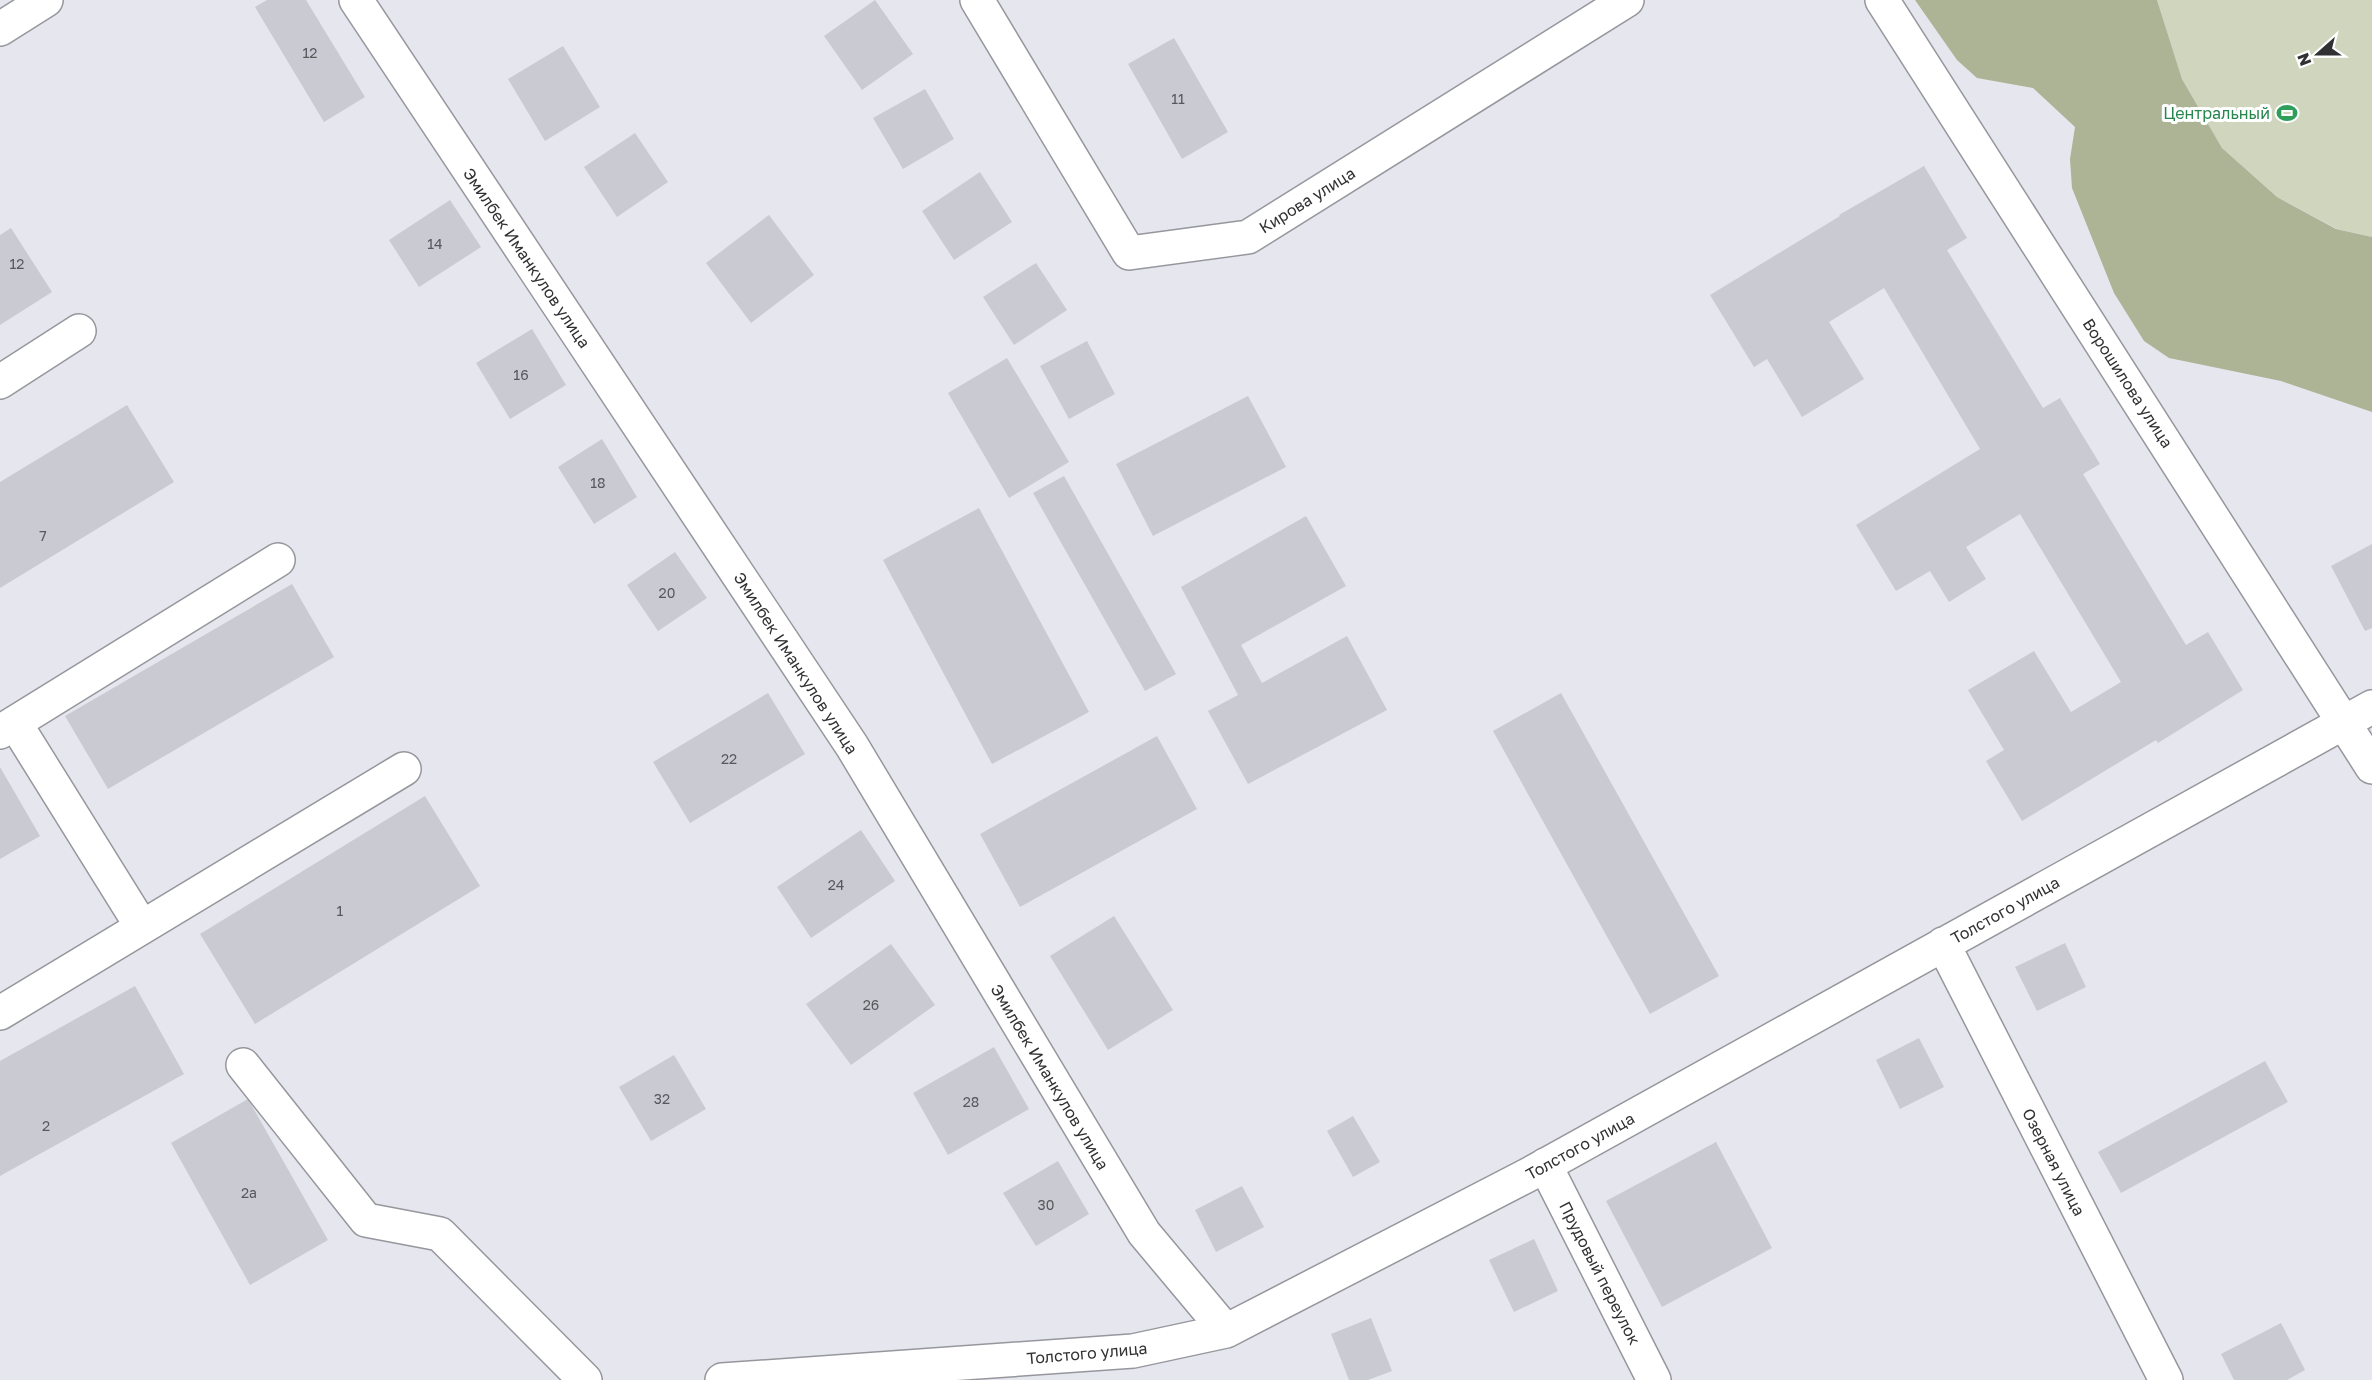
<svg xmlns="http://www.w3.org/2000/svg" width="2372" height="1380" viewBox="0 0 2372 1380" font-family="'Golos Text',sans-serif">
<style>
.green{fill:#d0d5be}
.forest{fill:#adb496}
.building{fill:#cacad2}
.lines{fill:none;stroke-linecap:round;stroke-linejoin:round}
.minor-casing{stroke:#96969d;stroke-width:36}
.minor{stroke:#fff;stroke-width:33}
.labels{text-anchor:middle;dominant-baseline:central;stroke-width:6;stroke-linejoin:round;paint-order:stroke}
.number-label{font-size:14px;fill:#57575c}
.leisure-label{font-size:16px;fill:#27864d;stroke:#fff;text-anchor:end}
.street-label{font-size:16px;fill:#313134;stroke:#fff}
</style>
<rect width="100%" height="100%" fill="#e6e6ee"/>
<path class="green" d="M2157,0h215v237l-35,-8 -60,-32 -55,-49 -40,-69z"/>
<path class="forest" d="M1915,0h242l25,79 40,69 55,49 59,32 36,8v175l-91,-31 -112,-23 -25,-17 -30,-48 -42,-105 -2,-29 5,-32 -42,-39 -56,-10 -20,-18z"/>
<path class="building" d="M267,0h39l59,97 -41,25 -69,-115z
M875,0l38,54 -51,36 -38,-54z
M1174,38l54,94 -46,27 -54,-95z
M563,46l37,61 -55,34 -37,-62z
M925,89l29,50 -51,30 -30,-51z
M635,133l33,49 -51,35 -33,-50z
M1924,166l43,72 -20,12 96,158 17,-10 40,66 -17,10 103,171 22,-13 35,58 -85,53 -2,-3 -134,81 -36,-60 18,-11 -36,-60 66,-39 37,61 50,-30 -101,-168 -54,33 20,32 -37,23 -19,-31 -34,20 -40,-66 124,-76 -96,-161 -55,34 35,57 -62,38 -35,-58 -13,8 -44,-72 130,-79 -1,-1z
M980,172l32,50 -58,38 -32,-49z
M450,200l31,47 -62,40 -30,-47z
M769,215l45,60 -63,48 -45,-60z
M11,228l41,64 -52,33v-90z
M1036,263l31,47 -53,35 -31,-48z
M532,329l34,56 -56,34 -34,-56z
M1087,341l28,53 -46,25 -29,-53z
M1007,358l62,104 -60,36 -61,-105z
M1248,396l38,71 -133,69 -37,-72z
M127,405l47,77 -174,106v-106z
M602,439l35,58 -43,27 -36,-57z
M1064,476l112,198 -31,17 -112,-198z
M979,508l110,204 -97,52 -109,-204z
M1306,516l40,70 -105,59 21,38 85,-47 40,74 -139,74 -40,-73 30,-16 -57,-108z
M2372,544v84l-7,3 -34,-65z
M675,552l32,46 -49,33 -31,-46z
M292,584l42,73 -226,132 -43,-73z
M768,693l37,61 -115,69 -37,-61z
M1561,693l158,283 -69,38 -157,-283z
M1157,736l40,73 -177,98 -40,-73z
M0,767l40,69 -40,23z
M425,796l55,90 -225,138 -55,-90z
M861,830l34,51 -84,57 -34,-51z
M1114,916l59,94 -65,40 -58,-94z
M2065,943l21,44 -49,24 -22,-44z
M891,944l44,61 -84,60 -45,-61z
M135,986l49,88 -184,102v-115z
M1919,1038l25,49 -44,22 -24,-49z
M994,1047l35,62 -81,46 -35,-62z
M674,1055l32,54 -55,32 -32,-54z
M2265,1061l23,41 -167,91 -23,-41z
M248,1099l80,141 -78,45 -79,-142z
M1353,1116l27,46 -27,15 -26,-46z
M1716,1142l56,106 -110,59 -56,-106z
M1058,1161l31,53 -53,32 -33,-53z
M1242,1186l22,41 -48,25 -21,-42z
M1534,1239l24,52 -44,21 -25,-52z
M1371,1318l21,53 -24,9h-19l-18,-46z
M2281,1323l24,47 -18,10h-53l-13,-26z"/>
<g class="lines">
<g class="minor-casing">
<path id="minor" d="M356,0l496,746 292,487 82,98
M977,0l152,253 119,-16 379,-237
M1882,0l490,767
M0,29l46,-29
M0,382l79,-51
M15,723l127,204
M0,732l278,-172
M1943,944l223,436
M0,1013l404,-244
M243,1065l123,155 74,14 145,146
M1545,1165l109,215
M722,1380l411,-29 93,-20 300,-155 846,-469"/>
</g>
<use href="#minor" class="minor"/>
</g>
<defs>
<g id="stadium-bare" transform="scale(1.62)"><path d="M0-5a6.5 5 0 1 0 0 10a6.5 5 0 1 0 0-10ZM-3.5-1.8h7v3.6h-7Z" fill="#2e9e5b" stroke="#fff" stroke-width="2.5" paint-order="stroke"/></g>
</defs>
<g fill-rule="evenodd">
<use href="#stadium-bare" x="2287" y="113"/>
</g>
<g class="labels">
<g class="number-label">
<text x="310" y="52">12</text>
<text x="1178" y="98">11</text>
<text x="435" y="243">14</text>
<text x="17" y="263">12</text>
<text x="521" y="374">16</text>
<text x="598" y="482">18</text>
<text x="43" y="535">7</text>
<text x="667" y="592">20</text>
<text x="729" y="758">22</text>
<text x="836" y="884">24</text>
<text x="340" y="910">1</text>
<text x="871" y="1004">26</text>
<text x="662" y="1098">32</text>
<text x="971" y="1101">28</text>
<text x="46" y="1125">2</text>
<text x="249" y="1192">2а</text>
<text x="1046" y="1204">30</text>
</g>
<g class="leisure-label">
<text x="2270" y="113">Центральный</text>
</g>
<g class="street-label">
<text transform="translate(1307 200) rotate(-32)">Кирова улица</text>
<text transform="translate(527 258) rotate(56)">Эмилбек Иманкулов улица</text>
<text transform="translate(2128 383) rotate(57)">Ворошилова улица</text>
<text transform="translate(796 663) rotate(57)">Эмилбек Иманкулов улица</text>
<text transform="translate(2005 910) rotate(-29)">Толстого улица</text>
<text transform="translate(1050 1077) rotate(59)">Эмилбек Иманкулов улица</text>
<text transform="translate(1580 1146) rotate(-29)">Толстого улица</text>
<text transform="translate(2054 1162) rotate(63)">Озерная улица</text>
<text transform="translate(1600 1273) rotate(63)">Прудовый переулок</text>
<text transform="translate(1087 1353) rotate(-5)">Толстого улица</text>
</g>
</g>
<g transform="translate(2318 54) rotate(249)" stroke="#ffffff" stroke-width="4.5" paint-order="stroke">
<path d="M0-4.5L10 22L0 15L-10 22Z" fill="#313134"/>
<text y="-9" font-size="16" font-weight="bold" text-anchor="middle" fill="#313134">N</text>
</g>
</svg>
